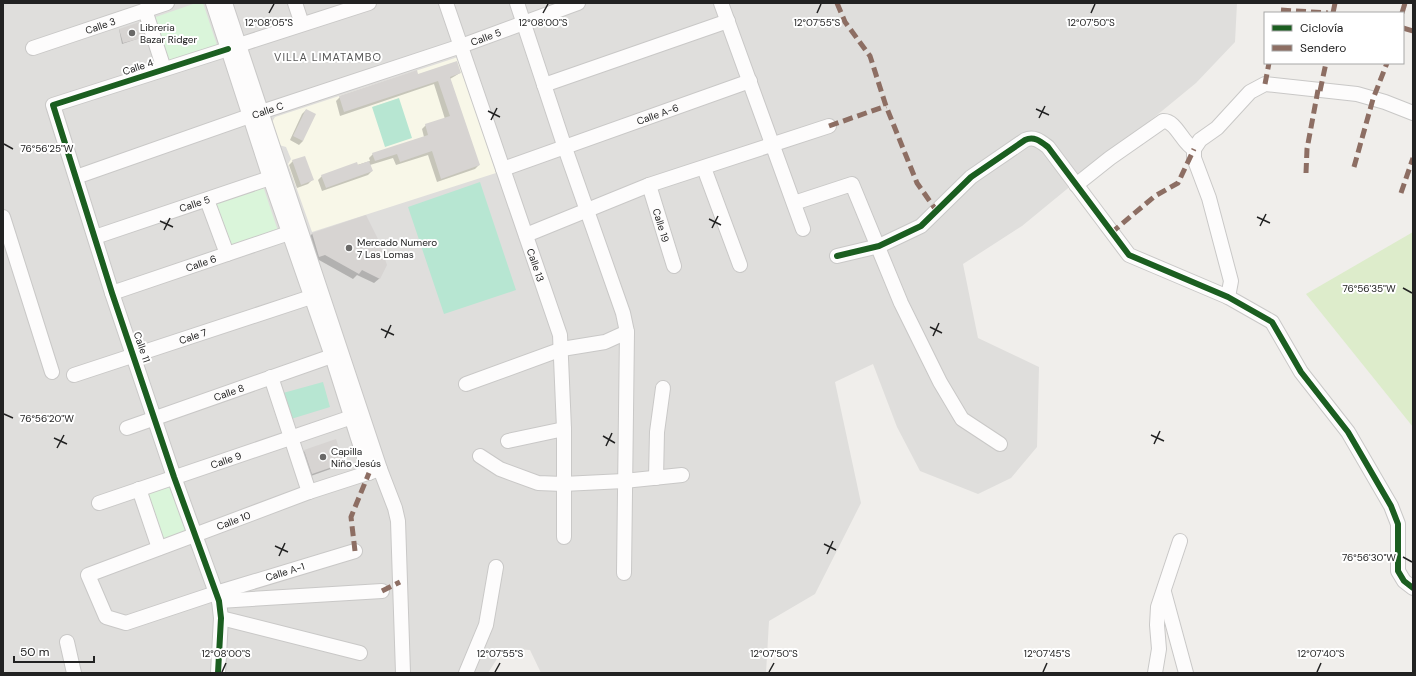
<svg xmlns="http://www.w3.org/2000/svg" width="1416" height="676" viewBox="0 0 1416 676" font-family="'DM Sans',sans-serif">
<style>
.residential{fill:#dfdedc}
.education{fill:#f8f7e8}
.grass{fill:#ddeccb}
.park{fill:#daf5da}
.pitch{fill:#b7e6d2}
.shadow{fill:#0003}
.building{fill:#d7d4d2}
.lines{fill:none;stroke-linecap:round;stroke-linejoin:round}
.minor-casing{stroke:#c9c8c7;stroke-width:16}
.minor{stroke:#fdfcfc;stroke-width:14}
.quiet{stroke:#8d6e63;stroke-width:5;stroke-dasharray:10 5;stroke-linecap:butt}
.cycleway-casing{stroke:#fff;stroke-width:8}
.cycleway{stroke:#1b5e20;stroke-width:6}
.ticks{fill:none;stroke:#222;stroke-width:1.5}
.poi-dot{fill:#6a6968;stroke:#fff;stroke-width:1.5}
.labels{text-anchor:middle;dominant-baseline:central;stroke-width:4;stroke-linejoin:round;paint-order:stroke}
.street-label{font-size:10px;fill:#222;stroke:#fff}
.poi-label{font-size:10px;fill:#222;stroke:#fff;text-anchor:start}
.neighbourhood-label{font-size:11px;letter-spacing:1px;fill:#555;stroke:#fff}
.ticks-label{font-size:10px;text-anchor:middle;fill:#222;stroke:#fff;stroke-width:4;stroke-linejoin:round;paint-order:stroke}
</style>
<rect width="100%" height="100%" fill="#f0eeeb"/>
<path class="residential" d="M3,3h1234l-2,39 -39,41 -174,143 -59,38 15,74 61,29 -2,80 -26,31 -33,16 -58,-23 -23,-44 -24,-63 -38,18 26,121 -46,91 -46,27 -3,52h-225l-11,-23 -26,-2 -16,25h-485z"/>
<path class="education" d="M458,57l38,116 -184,59 -24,-68 3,-5 -5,-12 -7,-2 -7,-23 3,-5z"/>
<path class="grass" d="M1413,232v195l-107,-133z"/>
<path class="park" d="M196,3h7l15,45 -52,18 -16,-47z
M263,186l15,45 -49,17 -15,-45z
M172,485l17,47 -26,9 -17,-46z"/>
<path class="pitch" d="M399,98l13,40 -27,9 -13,-40z
M480,182l36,108 -72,24 -36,-107z
M323,382l7,25 -39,12 -8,-26z"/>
<path class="shadow" d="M119,29l24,8 -21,7z
M460,73l-10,6 29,86 -4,4 -38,13 -9,-27 -32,10 -3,-7 -23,7 2,6 -4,4 -46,16 -4,-11 4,-4 48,-15 -1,-3 4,-4 51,-17 -2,-8 4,-4 19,-6 -11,-35 -94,32 -4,-15 4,-4 77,-22z
M306,110l-3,31 -4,4 -9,-5 12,-26z
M293,161l19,19 -4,4 -11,4 -8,-23z
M366,216l14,62 -6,5 -17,-8 -4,4 -34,-19 -6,2 -6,-23 5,-5z
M305,451l38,11 -4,4 -31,11 -7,-22z"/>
<path class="building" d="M140,22l5,15 -22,6 -4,-14z
M457,61l4,12 -11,4 30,88 -39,14 -9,-28 -32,11 -3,-8 -22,7 -3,-8 56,-18 -3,-11 25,-8 -12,-35 -94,31 -5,-16 78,-26 1,4z
M306,109l10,5 -13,27 -10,-5z
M305,156l9,24 -13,5 -9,-25z
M369,161l4,10 -47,17 -5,-13 36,-13 1,3z
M366,215l13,26 8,24 -7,14 -18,-9 -3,4 -34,-19 -6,2 -7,-24z
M336,439l8,24 -32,11 -8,-24z"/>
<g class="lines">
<g class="minor-casing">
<g id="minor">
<path d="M213,3l57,175 62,178 37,117"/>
<path d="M225,3l155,466 15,39 3,13 5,152"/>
<path d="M295,3l7,21"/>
<path id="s1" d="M446,3l114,332 4,94v108"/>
<path d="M517,3l48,145 58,165 4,19 -3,241"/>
<path d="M721,3l82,226"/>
<path d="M145,10l19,59"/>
<path d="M239,45l130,-42"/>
<path id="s2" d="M33,48l134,-45"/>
<path d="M544,85l184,-64"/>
<path d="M704,168l36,97"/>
<path id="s3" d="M503,169l247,-88"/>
<path id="s4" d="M76,177l185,-65 200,-66 117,-43"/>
<path id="s5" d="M649,185l25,81"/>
<path d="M1076,185l34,-27 53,-37c13,-1 19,22 31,28"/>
<path d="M207,200l20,54"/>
<path d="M794,203l58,-19 49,119 39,79 22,37 38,25"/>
<path d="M3,217l49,155"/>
<path d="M526,235l123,-50 180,-59"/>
<path id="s6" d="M95,237l175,-59"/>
<path d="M837,256l42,-10 42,-20 50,-49 54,-37c9,-4 15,1 23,7l81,108 99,42 44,25 29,50 47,60 43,74 7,18v47l6,10 9,7"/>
<path id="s7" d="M112,293l177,-60"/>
<path d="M1228,297l3,-16 -22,-83 -15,-40v-9l6,-9 17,-12 33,-36 15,-8 92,10 28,8 28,11"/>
<path id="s8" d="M74,375l237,-78"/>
<path d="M271,377l38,115"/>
<path d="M466,384l96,-35 43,-7 22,-10"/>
<path id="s9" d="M127,428l205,-72"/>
<path d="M508,441l56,-12"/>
<path d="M480,456l20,13 38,14 25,1 61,-3 58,-6"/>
<path d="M656,478l1,-46 6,-44"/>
<path d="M139,489l20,59"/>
<path id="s10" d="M99,503l253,-86"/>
<path id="s11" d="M355,551l-139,42 -90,30 -20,-6 -18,-42 221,-83 71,-23"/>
<path d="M1164,592l22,81"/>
<path d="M219,601l163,-10"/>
<path d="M221,618l139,35"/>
<path d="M67,642l7,31"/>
<path d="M218,673l3,-55 -2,-17 -45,-124 -62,-184 -59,-188 175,-56"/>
<path d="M466,673l20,-48 10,-58"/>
<path d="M1155,673l4,-24 -2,-24 1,-18 22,-66"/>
</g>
</g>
<use href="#minor" class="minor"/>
<path class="quiet" d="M837,3l8,19 25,34 16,50 31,77 19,27
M1281,10l47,3
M1333,13l2,-10
M1402,13l3,-10
M1403,28l10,3
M1265,84l4,-21
M1320,91l6,-28
M829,126l57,-20
M1354,167l19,-68 14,-36
M1306,173l1,-24 11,-59
M1401,193l12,-35
M1111,233l44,-37 23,-13 16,-34
M355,551l-4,-34 18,-44
M382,591l18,-9"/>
<g class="cycleway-casing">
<path id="cycleway" d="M837,256l42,-10 42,-20 50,-49 54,-37c9,-4 15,1 23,7l81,108 99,42 44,25 29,50 47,60 43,74 7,18v47l6,10 9,7
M218,673l3,-55 -2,-17 -45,-124 -62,-184 -59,-188 175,-56"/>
</g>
<use href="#cycleway" class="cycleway"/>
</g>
<path class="ticks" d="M269,13l5,-9M543,13l5,-9M817,13l4,-9M1091,13l4,-9M1036,109l13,6M488,111l12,6M1039,118l6,-12M491,120l6,-12M4,144l9,5M1257,217l13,6M709,219l12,6M160,221l13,6M1260,226l6,-12M712,228l6,-12M164,230l6,-12M1403,288l9,5M930,327l12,6M381,329l13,6M933,336l6,-13M385,338l6,-13M4,414l9,4M1151,435l13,6M603,436l12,7M54,438l13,6M1154,444l6,-13M606,446l6,-13M57,448l7,-13M824,544l12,6M275,546l13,6M827,554l6,-13M279,556l6,-13M1403,557l9,5M222,672l4,-9M495,672l5,-9M769,672l5,-9M1043,672l4,-9M1317,672l4,-9"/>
<g class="poi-dot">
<circle cx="132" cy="33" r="4"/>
<circle cx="349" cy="248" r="4"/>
<circle cx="323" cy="457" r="4"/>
</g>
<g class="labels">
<g class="street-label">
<text stroke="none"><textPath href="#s2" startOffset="71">Calle 3</textPath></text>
<text stroke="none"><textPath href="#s4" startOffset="433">Calle 5</textPath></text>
<text transform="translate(138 67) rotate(-18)">Calle 4</text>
<text stroke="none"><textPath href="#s4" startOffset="203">Calle C</textPath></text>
<text stroke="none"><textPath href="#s3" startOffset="164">Calle A-6</textPath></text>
<text stroke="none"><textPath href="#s6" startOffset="105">Calle 5</textPath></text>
<text stroke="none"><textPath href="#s5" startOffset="42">Calle 19</textPath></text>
<text stroke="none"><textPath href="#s7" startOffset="94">Calle 6</textPath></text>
<text stroke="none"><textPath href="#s1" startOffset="277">Calle 13</textPath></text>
<text stroke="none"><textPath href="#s8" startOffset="125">Cale 7</textPath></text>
<text transform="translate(142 347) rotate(71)">Calle 11</text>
<text stroke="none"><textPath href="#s9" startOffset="108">Calle 8</textPath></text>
<text stroke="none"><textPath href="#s10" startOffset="134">Calle 9</textPath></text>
<text stroke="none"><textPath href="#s11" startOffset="462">Calle 10</textPath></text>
<text transform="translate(285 572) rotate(-17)">Calle A-1</text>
</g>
<g class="poi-label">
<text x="140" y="27">Libreria<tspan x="140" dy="12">Bazar Ridger</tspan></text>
<text x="357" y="242">Mercado Numero<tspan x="357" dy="12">7 Las Lomas</tspan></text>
<text x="331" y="451">Capilla<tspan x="331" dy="12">Niño Jesús</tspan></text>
</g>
<g class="neighbourhood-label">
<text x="328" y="57">VILLA LIMATAMBO</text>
</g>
</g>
<g class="ticks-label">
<text x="269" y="26">12°08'05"S</text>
<text x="543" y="26">12°08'00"S</text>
<text x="817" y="26">12°07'55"S</text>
<text x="1091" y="26">12°07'50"S</text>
<text x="47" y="152">76°56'25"W</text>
<text x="1369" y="292">76°56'35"W</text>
<text x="47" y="422">76°56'20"W</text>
<text x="1369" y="561">76°56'30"W</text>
<text x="226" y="657">12°08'00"S</text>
<text x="500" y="657">12°07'55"S</text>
<text x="774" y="657">12°07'50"S</text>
<text x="1047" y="657">12°07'45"S</text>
<text x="1321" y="657">12°07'40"S</text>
</g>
<rect width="1416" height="676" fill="none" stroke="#222222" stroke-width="8"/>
<rect x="1264" y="12" width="140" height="52" fill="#ffffff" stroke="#a7a7a7"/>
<rect x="1272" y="25" width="20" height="6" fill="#1b5e20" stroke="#a7a7a7"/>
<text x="1300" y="32" font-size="12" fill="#222222">Ciclovía</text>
<rect x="1272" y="45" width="20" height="6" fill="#8d6e63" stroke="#a7a7a7"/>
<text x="1300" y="52" font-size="12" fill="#222222">Sendero</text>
<path d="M14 656v6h80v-6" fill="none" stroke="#222222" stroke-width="2"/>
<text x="20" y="656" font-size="12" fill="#222222" stroke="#ffffff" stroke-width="3" paint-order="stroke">50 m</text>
</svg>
